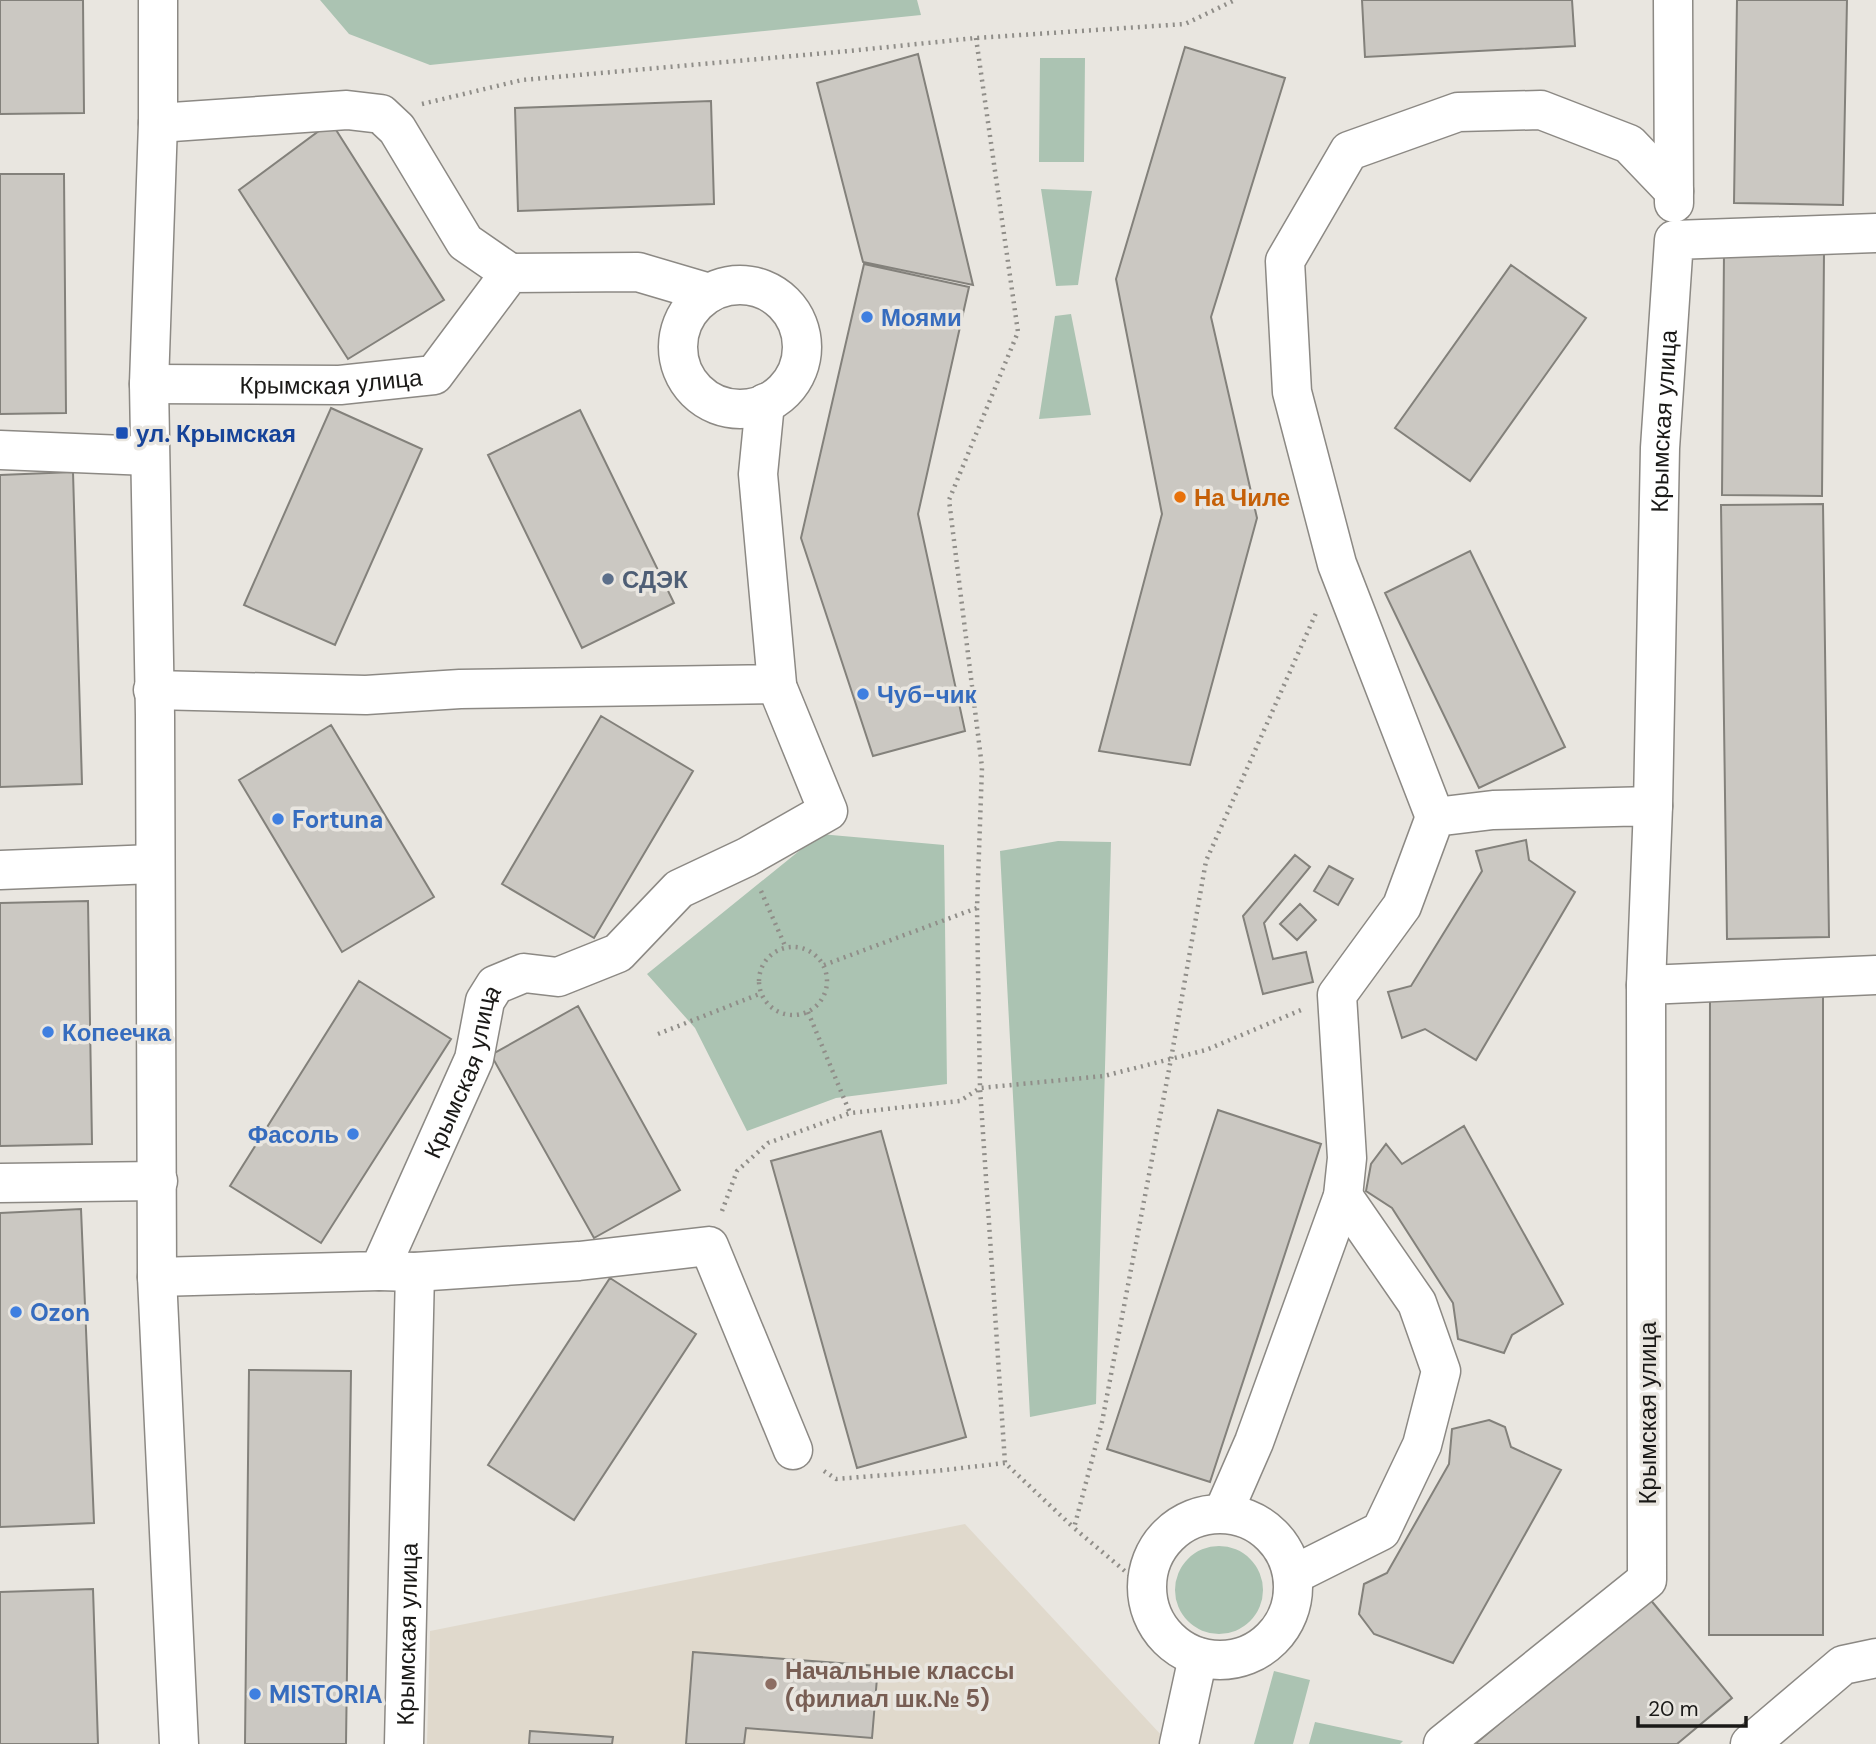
<svg xmlns="http://www.w3.org/2000/svg" width="1876" height="1744" viewBox="0 0 1876 1744" font-family="'DM Sans',sans-serif">
<style>
.built{fill:#e0d9cc}
.green{fill:#abc3b2}
.building{fill:#cbc8c2;stroke:#83817b;stroke-width:2}
.lines{fill:none;stroke-linecap:round;stroke-linejoin:round}
.minor-casing{stroke:#8c8984;stroke-width:41}
.path{stroke:#908e89;stroke-width:4.5;stroke-dasharray:2 5;stroke-linecap:butt}
.minor{stroke:#fff;stroke-width:38}
.shop-dot{fill:#3f7fe0;stroke:#e9e6e0;stroke-width:2.5}
.transit-dot{fill:#1a4fb4;stroke:#e9e6e0;stroke-width:2.5}
.food-dot{fill:#e8710a;stroke:#e9e6e0;stroke-width:2.5}
.service-dot{fill:#5c6f8a;stroke:#e9e6e0;stroke-width:2.5}
.education-dot{fill:#8d6e63;stroke:#e9e6e0;stroke-width:2.5}
.labels{text-anchor:middle;dominant-baseline:central;stroke-width:7;stroke-linejoin:round;paint-order:stroke}
.shop-label{font-size:24px;font-weight:bold;fill:#366cbe;stroke:#e9e6e0;text-anchor:start}
.street-label{font-size:24px;fill:#1a1917;stroke:#e9e6e0}
.transit-label{font-size:24px;font-weight:bold;fill:#164399;stroke:#e9e6e0;text-anchor:start}
.food-label{font-size:24px;font-weight:bold;fill:#c56008;stroke:#e9e6e0;text-anchor:start}
.service-label{font-size:24px;font-weight:bold;fill:#4e5e75;stroke:#e9e6e0;text-anchor:start}
.education-label{font-size:24px;font-weight:bold;fill:#785e54;stroke:#e9e6e0;text-anchor:start}
</style>
<rect width="100%" height="100%" fill="#e9e6e0"/>
<path class="built" d="M965,1524l198,213 -2,7h-734l3,-113z"/>
<path class="green" d="M320,0h597l4,15 -491,50 -81,-31z
M1040,58h45l-1,104h-45z
M1041,189l51,2 -14,94 -22,1z
M1071,314l20,101 -52,4 16,-103z
M820,834l124,11 3,239 -111,14 -89,33 -52,-103 -48,-54z
M1058,841l53,1 -15,562 -66,13 -30,-566z
M1175 1590a44 44 0 1 1 88 0a44 44 0 1 1-88 0Z
M1274,1671l36,9 -17,64h-39z
M1315,1722l88,19 -3,3h-91z"/>
<path class="building" d="M0,0h83l1,113 -84,1z
M1362,0h210l3,46 -210,11z
M1737,0h110l-4,205 -109,-2z
M1185,47l100,31 -74,239 46,201 -67,247 -91,-14 63,-237 -46,-235z
M918,54l55,231 -110,-23 -46,-179z
M711,101l3,103 -196,7 -3,-103z
M331,122l113,178 -96,59 -109,-169z
M0,174h64l2,239 -66,1z
M1724,252h100l-2,244 -100,-1z
M864,264l105,23 -51,227 47,217 -92,25 -72,-218z
M1511,265l75,53 -116,163 -75,-53z
M331,408l91,41 -87,196 -91,-40z
M580,410l94,193 -92,45 -94,-193z
M73,472l9,312 -82,3v-312z
M1823,504l6,433 -102,2 -6,-434z
M1470,551l95,196 -86,41 -94,-195z
M601,716l92,55 -99,167 -92,-54z
M331,725l103,172 -92,55 -103,-172z
M1526,840l3,20 46,32 -99,168 -51,-31 -23,9 -14,-46 23,-6 71,-115 -6,-20z
M1295,855l15,12 -46,56 9,36 33,-7 7,30 -50,12 -20,-78z
M1329,866l24,13 -15,26 -24,-14z
M88,901l4,243 -92,2v-243z
M1300,904l16,16 -19,20 -17,-16z
M359,981l92,58 -130,204 -91,-57z
M1710,995h113v640h-114z
M578,1006l102,184 -86,48 -103,-183z
M1218,1110l103,34 -111,338 -103,-33z
M1464,1126l99,178 -51,31 -8,18 -46,-14 -5,-36 -61,-95 -26,-17 5,-27 15,-20 16,20z
M881,1131l85,306 -109,31 -86,-307z
M81,1209l13,314 -94,4v-314z
M610,1278l86,56 -122,186 -86,-55z
M249,1370l102,1 -5,373h-101z
M1489,1420l16,7 6,20 50,23 -108,193 -79,-29 -15,-20 5,-30 23,-11 62,-109 3,-35z
M93,1589l5,155h-98v-152z
M1649,1598l83,100 -55,46h-202z
M693,1652l185,14 -6,72 -126,-10 -2,16h-58z
M530,1731l83,6 -1,7h-83z"/>
<g class="lines">
<g class="minor-casing">
<g id="minor">
<path d="M158,0v123l-9,261 6,331 2,562 22,467"/>
<path d="M1673,0l1,203"/>
<path d="M158,123l189,-13 34,4 16,15 68,113 45,31"/>
<circle cx="740" cy="347" r="62"/>
<path id="s1" d="M149,384l191,1 94,-10 76,-102 128,-1 71,21"/>
<path d="M0,450l149,6"/>
<path d="M153,690l213,5 94,-6 317,-5 -19,-210 7,-71"/>
<path id="s2" d="M1653,806l7,-358 14,-208 202,-7"/>
<path d="M1435,817l-98,-253 -45,-172 -7,-131 64,-110 109,-39 83,-2 88,34 45,47"/>
<path d="M0,870l154,-6"/>
<path d="M0,1183l158,-2"/>
<path d="M379,1271l36,1 164,-11 130,-15 84,204"/>
<path id="s3" d="M157,1277l222,-6 95,-212 11,-58 10,-16 29,-12 34,4 60,-24 61,-64 68,-32 81,-46 -49,-120"/>
<path d="M1223,1513l31,-71 89,-246 4,-38 -10,-163 65,-89 33,-89 58,-7 160,-4 -7,179"/>
<circle cx="1220" cy="1587" r="73"/>
<path d="M1293,1575l88,-44 41,-86 19,-74 -24,-68 -74,-107"/>
<path id="s4" d="M404,1744l11,-472"/>
<path d="M1179,1744l19,-87"/>
<path d="M1443,1744l204,-164 -1,-595 230,-10"/>
<path d="M1750,1744l93,-79 33,-7"/>
</g>
</g>
<path class="path" d="M976,38l42,294 -69,168 33,267 -5,141 3,180 25,375 69,65
M422,104l100,-24 327,-29 127,-13 209,-14 50,-24
M761,891l25,57
M759 981a34 34 0 1 1 68 0a34 34 0 1 1-68 0Z
M824,965l153,-57
M808,1012l42,101
M658,1034l104,-41
M722,1211l15,-40 31,-28 82,-30 110,-12 20,-13 124,-12 102,-26 95,-40
M824,1471l12,8 100,-8 69,-8
M1146,1589l-72,-61 28,-106 69,-363 35,-198 110,-248"/>
<use href="#minor" class="minor"/>
</g>
<g class="shop-dot">
<circle cx="867" cy="317" r="7"/>
<circle cx="863" cy="694" r="7"/>
<circle cx="278" cy="819" r="7"/>
<circle cx="48" cy="1032" r="7"/>
<circle cx="353" cy="1134" r="7"/>
<circle cx="16" cy="1312" r="7"/>
<circle cx="255" cy="1694" r="7"/>
</g>
<rect class="transit-dot" x="115" y="426" width="14" height="14" rx="3.5"/>
<circle class="food-dot" cx="1180" cy="497" r="7"/>
<circle class="service-dot" cx="608" cy="579" r="7"/>
<circle class="education-dot" cx="771" cy="1684" r="7"/>
<g class="labels">
<g class="shop-label">
<text x="881" y="317">Моями</text>
<text x="877" y="694">Чуб-чик</text>
<text x="292" y="819">Fortuna</text>
<text x="62" y="1032">Копеечка</text>
<text x="339" y="1134" text-anchor="end">Фасоль</text>
<text x="30" y="1312">Ozon</text>
<text x="269" y="1694">MISTORIA</text>
</g>
<g class="street-label">
<text stroke="none"><textPath href="#s1" startOffset="182">Крымская улица</textPath></text>
<text stroke="none"><textPath href="#s2" startOffset="385">Крымская улица</textPath></text>
<text stroke="none"><textPath href="#s3" startOffset="439">Крымская улица</textPath></text>
<text transform="translate(1647 1413) rotate(-90)">Крымская улица</text>
<text stroke="none"><textPath href="#s4" startOffset="110">Крымская улица</textPath></text>
</g>
<g class="transit-label">
<text x="136" y="433">ул. Крымская</text>
</g>
<g class="food-label">
<text x="1194" y="497">На Чиле</text>
</g>
<g class="service-label">
<text x="622" y="579">СДЭК</text>
</g>
<g class="education-label">
<text x="785" y="1670">Начальные классы<tspan x="785" dy="28">(филиал шк.№ 5)</tspan></text>
</g>
</g>
<path d="M1638 1716v10h108v-10" fill="none" stroke="#1a1917" stroke-width="3.5"/>
<text x="1648" y="1716" font-size="21" fill="#1a1917" stroke="#e9e6e0" stroke-width="5" paint-order="stroke">20 m</text>
</svg>
